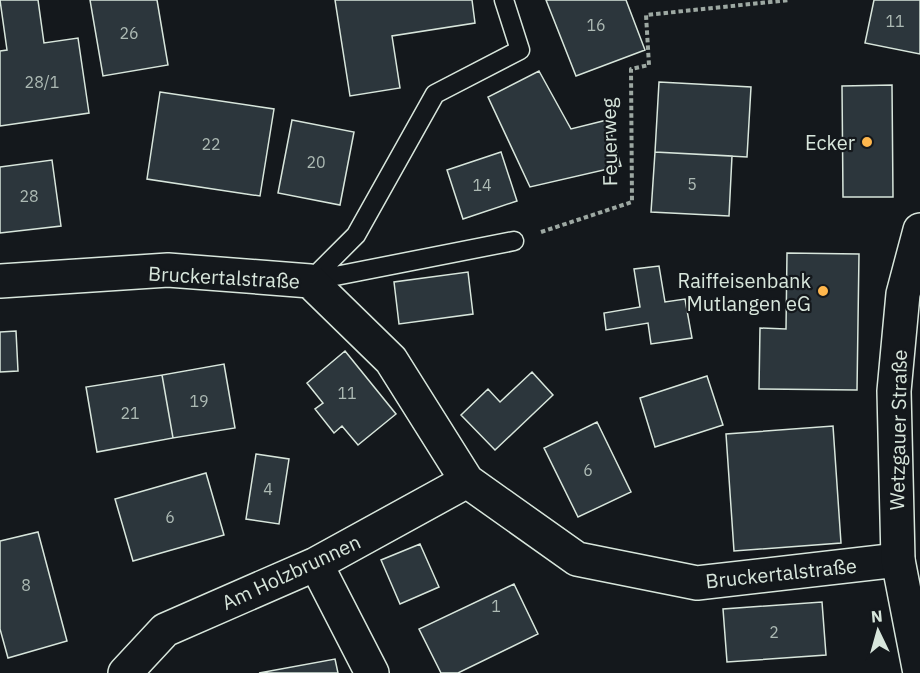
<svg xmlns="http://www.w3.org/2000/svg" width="920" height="673" viewBox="0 0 920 673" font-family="'IBM Plex Sans',sans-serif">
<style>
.building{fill:#2c363c;stroke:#d8e6dc;stroke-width:1.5}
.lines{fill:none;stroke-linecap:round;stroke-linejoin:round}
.service-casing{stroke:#d8e6dc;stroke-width:21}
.minor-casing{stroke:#d8e6dc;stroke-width:36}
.tertiary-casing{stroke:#d8e6dc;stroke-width:36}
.path{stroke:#9da8a2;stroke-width:4;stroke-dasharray:4.5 3;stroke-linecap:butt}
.service{stroke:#14181c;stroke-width:18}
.minor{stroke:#14181c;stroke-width:33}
.tertiary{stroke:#14181c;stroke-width:33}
.poi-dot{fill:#ffb74d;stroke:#14181c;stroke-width:2}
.labels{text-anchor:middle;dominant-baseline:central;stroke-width:4.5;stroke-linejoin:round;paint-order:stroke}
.number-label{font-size:16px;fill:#adbab4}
.street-label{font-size:20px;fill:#d8e6dc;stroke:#14181c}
.poi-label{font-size:20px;fill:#d8e6dc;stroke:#14181c;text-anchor:end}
</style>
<rect width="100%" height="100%" fill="#14181c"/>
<path class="building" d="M0,0h38l6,43 34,-5 11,75 -89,13v-75l7,-1z
M90,0h67l11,65 -65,11z
M335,0h137l3,23 -83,13 8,52 -50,8z
M546,0h80l19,50 -69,26z
M874,0h46v54l-55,-11z
M539,71l32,58 36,-9 14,46 -91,21 -42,-90z
M659,82l92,5 -4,70 -92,-5z
M892,85l1,112h-50l-1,-111z
M160,92l114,17 -14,87 -113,-17z
M292,120l62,12 -14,73 -62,-12z
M501,152l16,49 -54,18 -16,-49z
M655,152l77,4 -3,60 -78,-4z
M52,160l9,66 -61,7v-66z
M787,253l72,1 -2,136 -98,-1 1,-61 26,1z
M659,266l6,36 20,-3 7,39 -41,6 -3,-21 -42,7 -2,-17 36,-6 -6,-38z
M468,272l5,42 -74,10 -5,-42z
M16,331l2,40 -18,1v-40z
M345,351l51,63 -38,31 -16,-19 -8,7 -19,-24 8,-6 -16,-20z
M224,364l11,64 -62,10 -11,-63z
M532,372l21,23 -58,55 -34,-35 27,-26 12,13z
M162,375l11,63 -76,14 -11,-65z
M707,376l16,49 -68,22 -15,-49z
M597,422l34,70 -53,25 -34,-69z
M833,426l8,117 -107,8 -8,-117z
M256,454l33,5 -10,65 -33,-5z
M206,473l18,62 -91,26 -18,-62z
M38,532l29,109 -59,17 -8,-29v-88z
M420,544l19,43 -39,17 -19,-44z
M514,584l24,50 -80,39h-17l-22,-44z
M822,602l4,53 -99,7 -4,-53z
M335,659l3,14h-79z"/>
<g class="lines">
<g class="service-casing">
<path id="service" d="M310,281l46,-46 79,-141 85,-44 -16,-50
M310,281l204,-40"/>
</g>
<g class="minor-casing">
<path id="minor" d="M0,281l168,-11 142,11 81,79 76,121 110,78 120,24 201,-23
M316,564l56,109
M125,673l40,-43 151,-66 151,-83"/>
</g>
<g class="tertiary-casing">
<path id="tertiary" d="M920,673l-22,-113 -4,-169 9,-97 17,-64"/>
</g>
<path class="path" d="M541,232l91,-30 -1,-133 18,-4 -3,-50 143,-15"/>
<use href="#service" class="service"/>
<use href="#minor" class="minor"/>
<use href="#tertiary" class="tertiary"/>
</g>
<g class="poi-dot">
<circle cx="867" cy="142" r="6"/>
<circle cx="823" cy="291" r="6"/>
</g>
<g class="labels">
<g class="number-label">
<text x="895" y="21">11</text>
<text x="596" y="25">16</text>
<text x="129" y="33">26</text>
<text x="42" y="82">28/1</text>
<text x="211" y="144">22</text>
<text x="316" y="162">20</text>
<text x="692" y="184">5</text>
<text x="482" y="185">14</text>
<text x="29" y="196">28</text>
<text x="347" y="393">11</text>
<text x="199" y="401">19</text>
<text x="130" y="413">21</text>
<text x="588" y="470">6</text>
<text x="268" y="489">4</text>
<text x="170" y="517">6</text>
<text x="26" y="585">8</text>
<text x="496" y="606">1</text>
<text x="774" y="632">2</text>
</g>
<g class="street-label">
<text transform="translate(609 142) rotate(-91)">Feuerweg</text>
<text transform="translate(224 277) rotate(3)">Bruckertalstraße</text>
<text transform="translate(898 430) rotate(-89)">Wetzgauer Straße</text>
<text transform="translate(291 572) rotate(-25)">Am Holzbrunnen</text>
<text transform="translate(781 573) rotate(-6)">Bruckertalstraße</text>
</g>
<g class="poi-label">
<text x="855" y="142">Ecker</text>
<text x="811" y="280">Raiffeisenbank<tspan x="811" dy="23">Mutlangen eG</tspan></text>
</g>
</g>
<g transform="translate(878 631) rotate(355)" stroke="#14181c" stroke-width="4.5" paint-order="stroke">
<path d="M0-4.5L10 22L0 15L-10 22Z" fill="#d8e6dc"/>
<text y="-9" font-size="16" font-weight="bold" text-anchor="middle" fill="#d8e6dc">N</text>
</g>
</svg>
